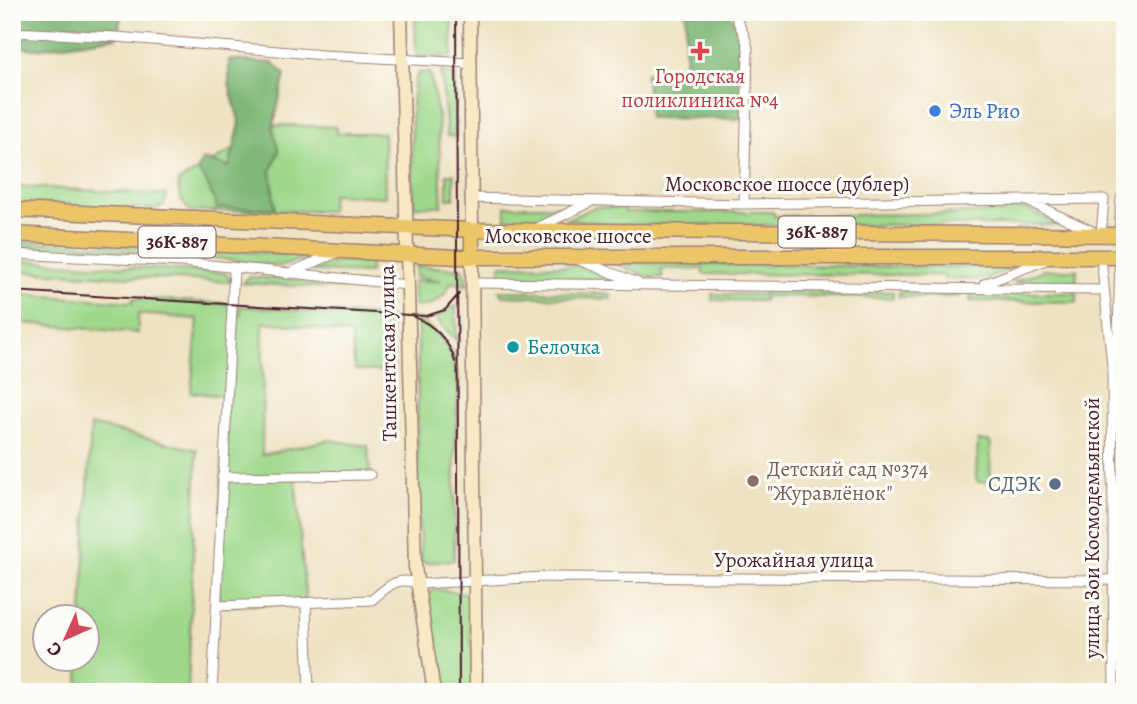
<svg xmlns="http://www.w3.org/2000/svg" width="1137" height="704" viewBox="0 0 1137 704" font-family="Alegreya,serif">
<style>
.green{fill:#9fd88b;stroke:#747c5b;stroke-width:2}
.forest{fill:#7fb877;stroke:#646c51;stroke-width:2}
.lines{fill:none;stroke-linecap:round;stroke-linejoin:round}
.street-casing{stroke:#9c8076;stroke-width:11}
.secondary-casing{stroke:#9c8076;stroke-width:15}
.primary-casing{stroke:#9c8076;stroke-width:17}
.street{stroke:#fff;stroke-width:9}
.secondary{stroke:#f8e8c3;stroke-width:12}
.primary{stroke:#edc569;stroke-width:14}
.tram{stroke:#4a1f2b;stroke-width:2}
.health-dot{fill:#e0444e;stroke:#fdfcf7;stroke-width:2.5}
.shop-dot{fill:#3f7fe0;stroke:#fdfcf7;stroke-width:2.5}
.culture-dot{fill:#0f9aa8;stroke:#fdfcf7;stroke-width:2.5}
.education-dot{fill:#8d6e63;stroke:#fdfcf7;stroke-width:2.5}
.service-dot{fill:#5c6f8a;stroke:#fdfcf7;stroke-width:2.5}
.labels{text-anchor:middle;dominant-baseline:central;stroke-width:6;stroke-linejoin:round;paint-order:stroke}
.shield{fill:#fdfcf7;stroke:#806168;stroke-width:2}
.shield-label{font-size:19px;font-weight:bold;fill:#4a1f2b}
.health-label{font-size:21px;fill:#be3a42;stroke:#fdfcf7}
.shop-label{font-size:21px;fill:#366cbe;stroke:#fdfcf7;text-anchor:start}
.street-label{font-size:21px;fill:#4a1f2b;stroke:#fdfcf7}
.culture-label{font-size:21px;fill:#0d838f;stroke:#fdfcf7;text-anchor:start}
.education-label{font-size:21px;fill:#785e54;stroke:#fdfcf7;text-anchor:start}
.service-label{font-size:21px;fill:#4e5e75;stroke:#fdfcf7;text-anchor:end}
</style>
<rect width="100%" height="100%" fill="#fdfcf7"/>
<filter id="ink" filterUnits="userSpaceOnUse"><feTurbulence type="fractalNoise" baseFrequency=".0143" numOctaves="2"/><feDisplacementMap in="SourceGraphic" scale="14" xChannelSelector="R" yChannelSelector="G"/><feConvolveMatrix kernelMatrix="1 2 1 2 8 2 1 2 1" color-interpolation-filters="sRGB"/></filter>
<filter id="wash" filterUnits="userSpaceOnUse"><feTurbulence type="fractalNoise" baseFrequency=".00686" numOctaves="4" result="noise"/><feDisplacementMap in="SourceGraphic" scale="28" xChannelSelector="R" yChannelSelector="G"/><feGaussianBlur stdDeviation="1.57" result="paint"/><feColorMatrix in="noise" values="0 0 0 0 0 0 0 0 0 0 0 0 0 0 0 0 0 1.4 0 .05"/><feComposite in="paint" operator="in"/></filter>
<g filter="url(#wash)">
<rect width="100%" height="100%" fill="#eee2c2"/>
<path class="green" d="M415,12h37v44l-36,1z
M441,71l15,5v61l-9,-1z
M419,73h11l8,44 4,89h-28c0,-25 -8,-118 5,-133z
M274,125l63,2v6h47l1,64 -53,-3 -2,17h-139c-11,-8 -12,-17 -13,-29z
M447,174h7v25h-7z
M12,186l155,9 -3,10 -8,4 -144,-7z
M506,206h64l-32,13h-32z
M595,207l29,1 1,4h148l1,4 229,-3 2,-4h22l33,16h-441l-54,-5z
M12,241l258,12 39,4 -27,9 -102,-12 -168,-8z
M12,260l213,13 7,9 -220,-11z
M341,261l29,1v11l-59,-2z
M614,263l398,5 -27,11h-41v-4l-241,-1v-5h-41v8h-13z
M500,265l79,1 37,14 -116,-2z
M416,266l47,3 5,16 -17,-3c-7,17 -19,26 -37,24v-25h27l-25,-4z
M1045,270h32l-1,13 -63,-1z
M249,277l128,8 -2,5 -132,-7z
M499,291l112,3v5l-108,-3z
M764,291l129,1v6l-129,-2v5l-52,-1v-6l51,1z
M899,291l56,1 4,5h-60z
M978,293h99v9l-107,-1 1,-6z
M12,294l121,8v-4l97,6v7l11,4 -2,-9 151,11 4,55 -39,-2 -4,-36c-30,-3 -58,-12 -88,-11l-1,132 66,-15 40,6 2,29 -75,1 11,127 -89,3 8,-210 -34,-4 7,-73 -60,-5v19l-126,-11z
M456,306v34l-21,-22z
M418,319l22,17 13,19 6,25 -4,70 -1,110 -30,3 -3,-5 -4,-61z
M91,425l106,25 -9,242h-110l2,-33 8,-1v-42h-6z
M978,441h11l2,4 -1,37h-12l-2,-4z
M434,589l36,5 3,98h-31l-15,-94z"/>
<path class="forest" d="M12,12h110l-5,25 -81,12 -24,-3z
M686,12h42c26,36 20,65 19,107l-98,-1 -3,-45 39,-4z
M229,60l44,3 12,11 -12,54 6,23 -8,19 4,38h-58l-10,-25 -9,-12 4,-12 27,8 11,-43 -11,-40z"/>
</g>
<g filter="url(#ink)">
<g class="lines">
<g class="street-casing">
<path id="street" d="M734,12c4,13 13,24 14,37l-4,155
M12,32l105,5 206,18 147,8
M471,198l273,6 360,-5 -3,36 -74,-34
M535,229l54,-26
M1123,234l-4,2 2,-38h4
M12,254l169,8 227,23
M1101,257l11,108 2,327
M579,260l59,23
M287,274l49,-21
M474,283l630,7
M984,284l62,-24
M1113,360l5,-24 2,-79
M222,477l148,-2
M306,603l3,89
M217,606l155,-6c17,-15 25,-24 47,-16l124,-7 570,3
M212,692l22,-423"/>
</g>
<g class="secondary-casing">
<path id="secondary" d="M401,12l14,555 19,125
M470,12l2,218
M472,257l4,435"/>
</g>
<g class="primary-casing">
<path id="primary" d="M12,210l460,20 653,5
M472,230v27
M12,234l445,23h668"/>
</g>
<use href="#street" class="street"/>
<use href="#secondary" class="secondary"/>
<use href="#primary" class="primary"/>
<path class="tram" d="M456,12l3,680
M12,291l414,25 19,-6 14,-16
M414,317c19,7 36,24 41,45"/>
</g>
</g>
<path class="health-dot" d="M696.5 40.5h7v7h7v7h-7v7h-7v-7h-7v-7h7z"/>
<circle class="shop-dot" cx="935" cy="111" r="7"/>
<circle class="culture-dot" cx="513" cy="347" r="7"/>
<circle class="education-dot" cx="753" cy="481" r="7"/>
<circle class="service-dot" cx="1055" cy="484" r="7"/>
<g class="labels">
<g class="shield">
<rect x="778.5" y="216.5" width="77" height="31" rx="5"/>
<rect x="138.5" y="226.5" width="77" height="31" rx="5"/>
</g>
<g class="shield-label">
<text x="817" y="232">36К-887</text>
<text x="177" y="242">36К-887</text>
</g>
<g class="health-label">
<text x="700" y="76">Городская<tspan x="700" dy="24">поликлиника №4</tspan></text>
</g>
<g class="shop-label">
<text x="949" y="111">Эль Рио</text>
</g>
<g class="street-label">
<text x="787" y="184">Московское шоссе (дублер)</text>
<text x="568" y="236">Московское шоссе</text>
<text transform="translate(388 353) rotate(-91)">Ташкентская улица</text>
<text transform="translate(1092 528) rotate(-90)">улица Зои Космодемьянской</text>
<text x="794" y="560">Урожайная улица</text>
</g>
<g class="culture-label">
<text x="527" y="347">Белочка</text>
</g>
<g class="education-label">
<text x="767" y="469">Детский сад №374<tspan x="767" dy="24">"Журавлёнок"</tspan></text>
</g>
<g class="service-label">
<text x="1041" y="484">СДЭК</text>
</g>
</g>
<rect width="1137" height="704" fill="none" stroke="#fdfcf7" stroke-width="42"/>
<g transform="translate(66 638) rotate(225)"><circle r="33" fill="#fdfcf7" stroke="#b5a4a5" stroke-width="2"/>
<path d="M0-5L12 26L0 18L-12 26Z" fill="#d1495b"/>
<text y="-10" font-size="19" font-weight="bold" text-anchor="middle" fill="#4a1f2b">С</text>
</g>
</svg>
